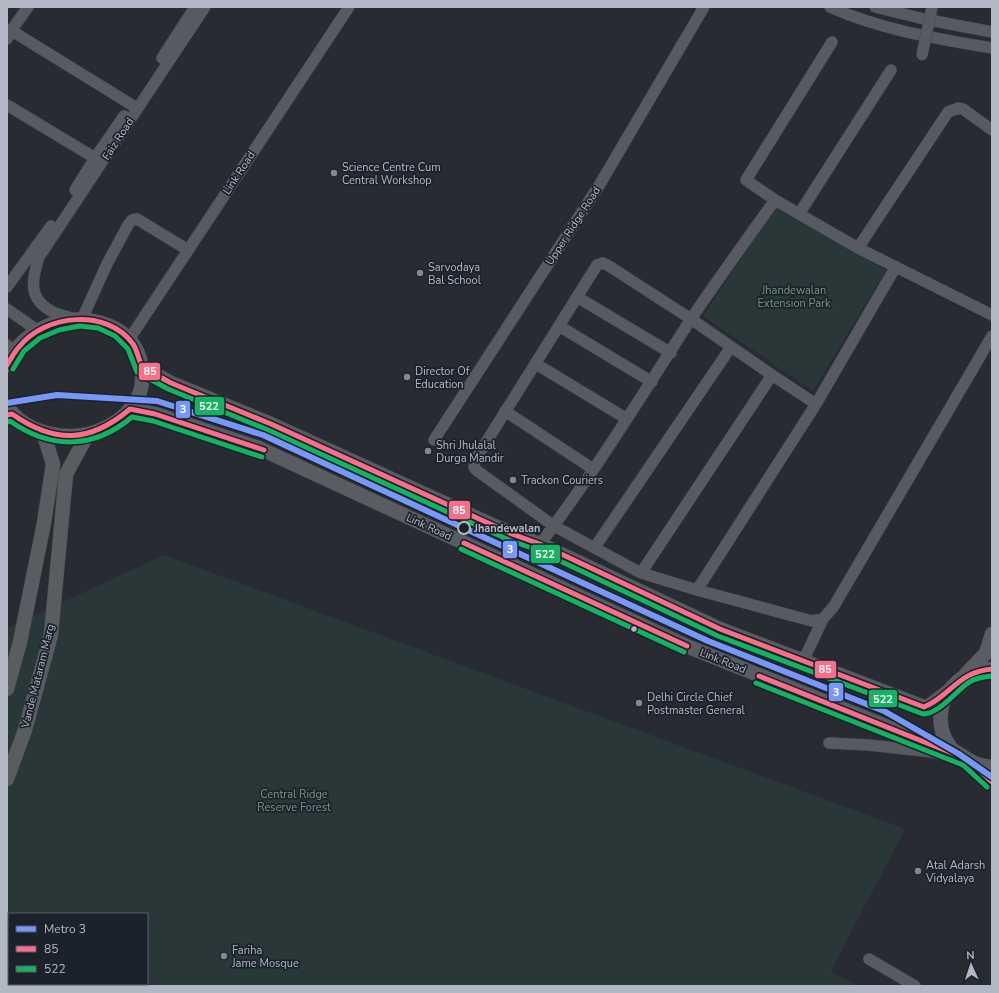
<svg xmlns="http://www.w3.org/2000/svg" width="999" height="993" viewBox="0 0 999 993" font-family="'Nunito Sans',sans-serif">
<style>
.park{fill:#293738;fill-rule:evenodd}
.lines{fill:none;stroke-linecap:round;stroke-linejoin:round}
.minor-casing{stroke:#44474b;stroke-width:12}
.major-casing{stroke:#45484f;stroke-width:15}
.minor{stroke:#575a61;stroke-width:11}
.major{stroke:#595d62;stroke-width:14}
.minor-bridge-casing{stroke:#44474b;stroke-width:12;stroke-linecap:butt}
.minor-bridge{stroke:#575a61;stroke-width:11}
.bus-1-casing{stroke:#1c222b;stroke-width:8}
.bus-2-casing{stroke:#1c222b;stroke-width:8}
.bus-1{stroke:#fb6d88;stroke-width:5}
.bus-2{stroke:#13b361;stroke-width:5}
.metro-1-casing{stroke:#1c222b;stroke-width:9}
.metro-1{stroke:#7797fa;stroke-width:6}
.poi-dot{fill:#828790;stroke:#1c222b;stroke-width:1.5}
.stop-dot{fill:#1c222b;stroke:#b2b8c3;stroke-width:2}
.bus-dot{fill:#b2b8c3;stroke:#1c222b;stroke-width:1.5}
.labels{text-anchor:middle;dominant-baseline:central;stroke-width:3.5;stroke-linejoin:round;paint-order:stroke}
.street-label{font-size:11px;fill:#b2b8c3;stroke:#1c222b}
.poi-label{font-size:11px;fill:#b2b8c3;stroke:#1c222b;text-anchor:start}
.park-label{font-size:11px;fill:#73967c;stroke:#1c222b}
.stop-label{font-size:11px;font-weight:bold;fill:#b2b8c3;stroke:#1c222b;text-anchor:start}
.line-badge{stroke:#1c222b;stroke-width:1.5}
.badge-label{font-size:11px;text-anchor:middle;font-weight:bold;fill:#fff}
</style>
<rect width="100%" height="100%" fill="#282c32"/>
<path class="park" d="M775,207l111,63 -73,121 -110,-75z
M164,555l741,274 -74,142 26,15h-850v-358zM9,914h138v70h-138z"/>
<g class="lines">
<g class="minor-casing">
<path id="minor" d="M830,7c51,23 108,32 162,41
M875,7l49,12 68,13
M12,31l120,74
M7,39l6,-11 15,-21
M832,42l-86,138 29,20 83,48 134,67
M162,58l33,-51
M7,105l88,53
M75,190l20,-32 29,-42
M799,214l92,-144
M858,248l90,-136 11,-4 4,1 29,21
M7,287l44,-61
M577,297l94,56
M7,309l30,21
M74,319c-7,-3 -15,-4 -21,-7 -26,-13 -21,-33 -14,-55l166,-250
M82,319l25,-55 21,-39 4,-5 5,-1 51,31
M559,326l93,56
M130,338l219,-331
M7,345l5,9
M536,364l91,55
M816,404l79,-136
M505,411l88,58
M434,440l166,-256 104,-177
M540,544c55,-72 102,-149 151,-225 27,-40 56,-80 84,-119
M595,547l136,-200
M641,573l131,-198
M697,590l119,-186 -44,-29 -81,-56 -82,-53 -6,-3 -6,2 -122,195 -1,7 2,3 78,56 87,47 56,17 115,31 11,-2 11,-13 158,-270
M803,661l20,-42
M829,743l40,2 63,7 12,3
M869,959l46,27"/>
</g>
<g class="major-casing">
<path id="major" d="M7,365c8,-20 24,-32 43,-40 16,-6 32,-7 48,-3 25,6 41,22 44,47 1,11 0,21 -5,30 -12,23 -41,37 -66,37 -23,0 -52,-9 -64,-30
M142,367l29,16 100,41 241,110 28,10 180,85 204,78 5,-1 21,-16
M130,409l25,5 104,34 430,199 278,112 25,23
M992,669c-31,1 -55,25 -51,56 1,8 5,17 10,23 2,3 7,5 10,7 11,8 18,11 31,12
M966,674l20,-21 6,-19
M7,689l13,-47 24,-119 9,-59 -10,-32
M7,779l18,-49 26,-95 15,-161 22,-40"/>
</g>
<use href="#minor" class="minor"/>
<use href="#major" class="major"/>
<g class="minor-bridge-casing">
<path id="minor-bridge" d="M922,55l10,-48"/>
</g>
<use href="#minor-bridge" class="minor-bridge"/>
<g class="bus-1-casing">
<path id="bus-1" d="M7,365c4,-6 7,-13 12,-18 26,-33 88,-39 114,-3 4,6 6,16 9,23l29,16 100,41 241,110 28,10 180,85 204,78c7,-3 13,-7 19,-12 17,-14 26,-24 49,-26
M7,415l5,-1c43,30 78,29 118,-5l25,5 109,36
M464,543l223,103
M759,676l208,83 25,23"/>
</g>
<g class="bus-2-casing">
<path id="bus-2" d="M13,369l11,-18 16,-13 19,-8 20,-4 19,2 17,8 13,13 9,23 31,17 100,41 241,110 28,10 181,86 205,78c17,-1 31,-21 45,-31 7,-5 15,-6 24,-7
M8,422l2,-1c41,29 84,28 122,-4l21,4 109,36
M461,549l223,103
M756,683l207,82 24,22"/>
</g>
<use href="#bus-1" class="bus-1"/>
<use href="#bus-2" class="bus-2"/>
<g class="metro-1-casing">
<path id="metro-1" d="M7,403l50,-8 100,6 106,34 445,206 176,70 75,43 33,23"/>
</g>
<use href="#metro-1" class="metro-1"/>
</g>
<g class="poi-dot">
<circle cx="334" cy="173" r="4"/>
<circle cx="420" cy="273" r="4"/>
<circle cx="407" cy="377" r="4"/>
<circle cx="428" cy="451" r="4"/>
<circle cx="513" cy="480" r="4"/>
<circle cx="639" cy="703" r="4"/>
<circle cx="918" cy="871" r="4"/>
<circle cx="224" cy="956" r="4"/>
</g>
<circle class="stop-dot" cx="464" cy="528" r="6"/>
<circle class="bus-dot" cx="634" cy="629" r="3.5"/>
<g class="labels">
<g class="street-label">
<text transform="translate(118 139) rotate(-57)">Faiz Road</text>
<text transform="translate(239 173) rotate(-57)">Link Road</text>
<text transform="translate(573 226) rotate(-57)">Upper Ridge Road</text>
<text transform="translate(429 527) rotate(25)">Link Road</text>
<text transform="translate(723 661) rotate(22)">Link Road</text>
<text transform="translate(38 676) rotate(-76)">Vande Mataram Marg</text>
</g>
<g class="poi-label">
<text x="342" y="167">Science Centre Cum<tspan x="342" dy="13">Central Workshop</tspan></text>
<text x="428" y="267">Sarvodaya<tspan x="428" dy="13">Bal School</tspan></text>
<text x="415" y="371">Director Of<tspan x="415" dy="13">Education</tspan></text>
<text x="436" y="445">Shri Jhulalal<tspan x="436" dy="13">Durga Mandir</tspan></text>
<text x="521" y="480">Trackon Couriers</text>
<text x="647" y="697">Delhi Circle Chief<tspan x="647" dy="13">Postmaster General</tspan></text>
<text x="926" y="865">Atal Adarsh<tspan x="926" dy="13">Vidyalaya</tspan></text>
<text x="232" y="950">Fariha<tspan x="232" dy="13">Jame Mosque</tspan></text>
</g>
<g class="park-label">
<text x="794" y="290">Jhandewalan<tspan x="794" dy="13">Extension Park</tspan></text>
<text x="294" y="794">Central Ridge<tspan x="294" dy="13">Reserve Forest</tspan></text>
</g>
<g class="stop-label">
<text x="474" y="528">Jhandewalan</text>
</g>
</g>
<g class="line-badge">
<rect x="138" y="362" width="23" height="19" rx="4" fill="#fb6d88"/>
<rect x="194" y="396" width="31" height="20" rx="4" fill="#13b361"/>
<rect x="175" y="400" width="16" height="19" rx="4" fill="#7797fa"/>
<rect x="448" y="500" width="23" height="20" rx="4" fill="#fb6d88"/>
<rect x="502" y="540" width="16" height="19" rx="4" fill="#7797fa"/>
<rect x="530" y="544" width="31" height="20" rx="4" fill="#13b361"/>
<rect x="814" y="660" width="23" height="19" rx="4" fill="#fb6d88"/>
<rect x="828" y="682" width="16" height="20" rx="4" fill="#7797fa"/>
<rect x="868" y="689" width="30" height="19" rx="4" fill="#13b361"/>
</g>
<g class="badge-label">
<text x="150" y="375">85</text>
<text x="209" y="410">522</text>
<text x="183" y="413">3</text>
<text x="459" y="514">85</text>
<text x="510" y="553">3</text>
<text x="545" y="558">522</text>
<text x="825" y="673">85</text>
<text x="836" y="696">3</text>
<text x="883" y="703">522</text>
</g>
<rect width="999" height="993" fill="none" stroke="#b2b8c3" stroke-width="16"/>
<rect x="8" y="913" width="140" height="72" fill="#1c222b" stroke="#585e68"/>
<rect x="16" y="926" width="20" height="6" fill="#7797fa" stroke="#585e68"/>
<text x="44" y="933" font-size="12" fill="#b2b8c3">Metro 3</text>
<rect x="16" y="946" width="20" height="6" fill="#fb6d88" stroke="#585e68"/>
<text x="44" y="953" font-size="12" fill="#b2b8c3">85</text>
<rect x="16" y="966" width="20" height="6" fill="#13b361" stroke="#585e68"/>
<text x="44" y="973" font-size="12" fill="#b2b8c3">522</text>
<g transform="translate(971 965) rotate(357)" stroke="#1c222b" stroke-width="3" paint-order="stroke">
<path d="M0-3L7 15L0 10L-7 15Z" fill="#b2b8c3"/>
<text y="-6" font-size="11" font-weight="bold" text-anchor="middle" fill="#b2b8c3">N</text>
</g>
</svg>
